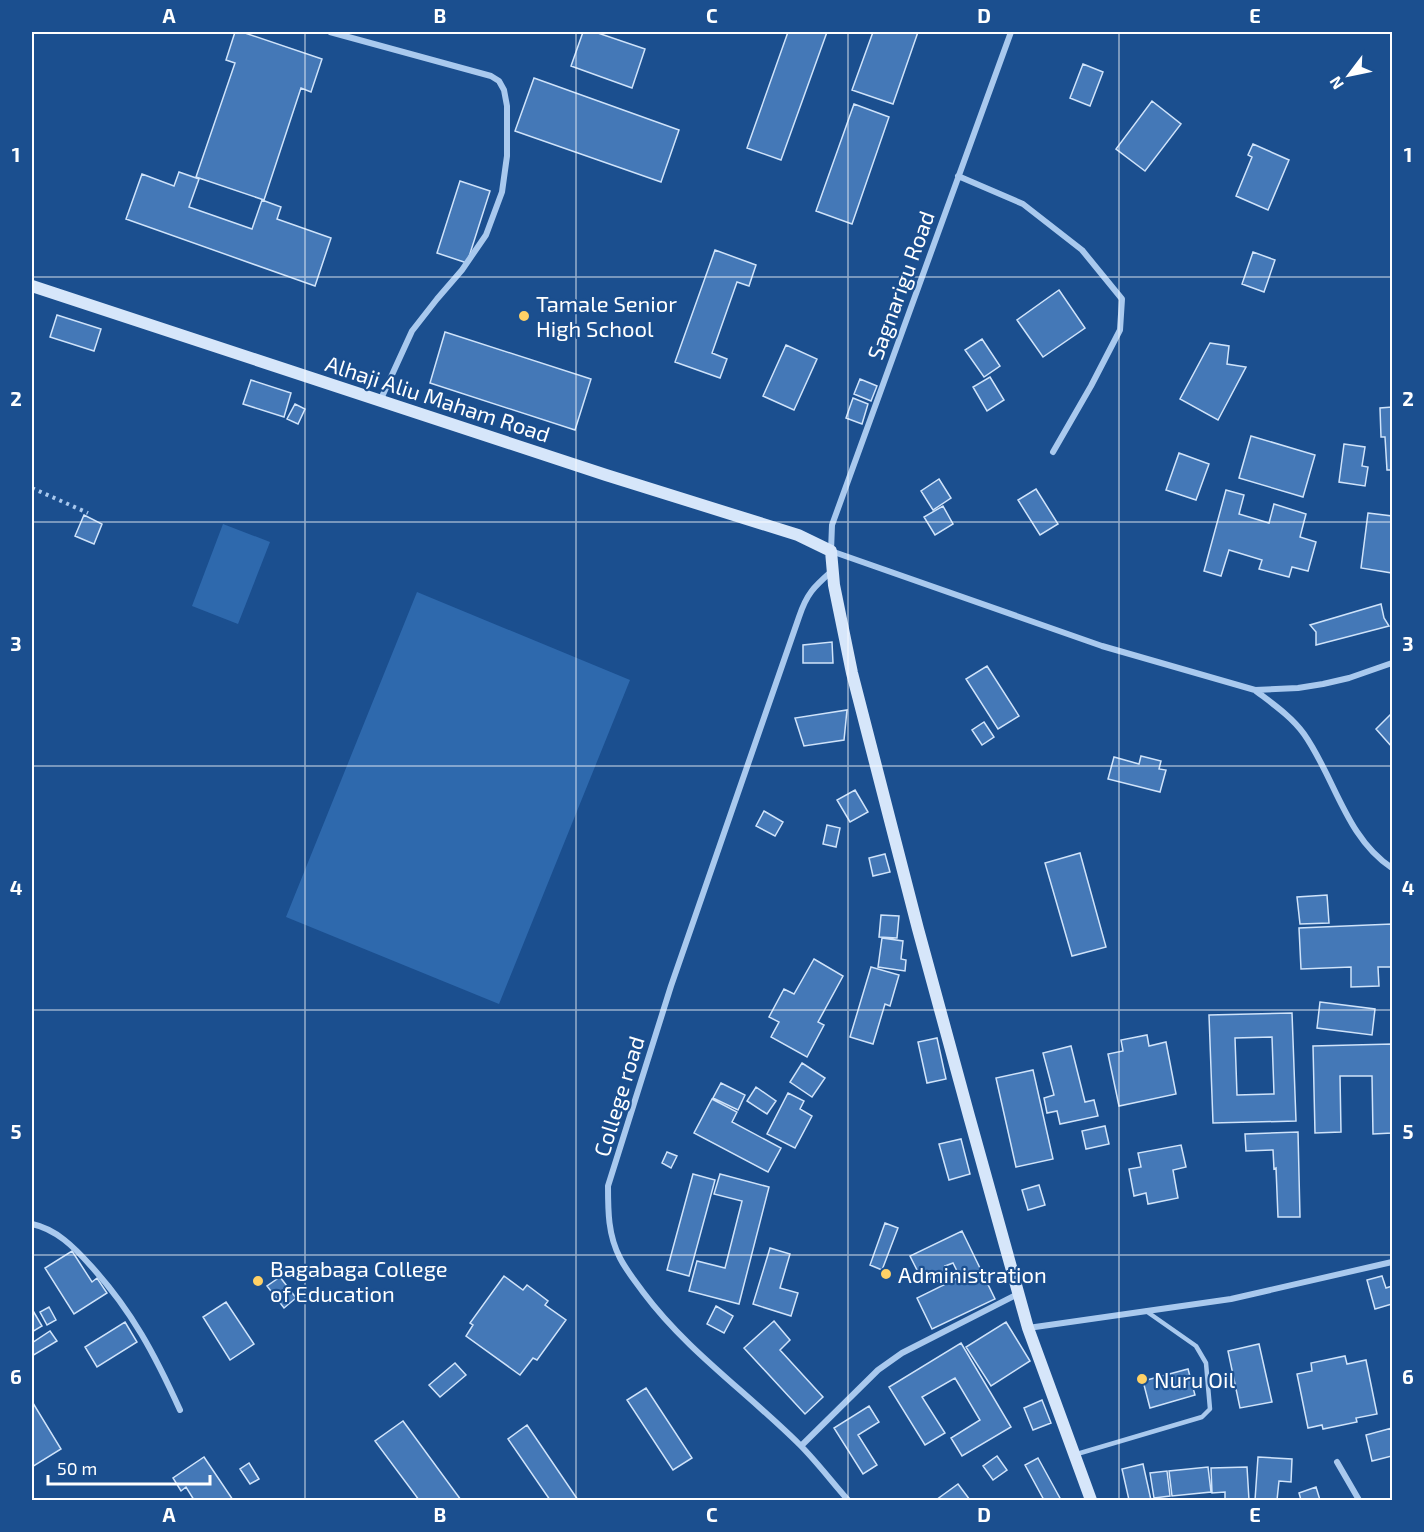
<svg xmlns="http://www.w3.org/2000/svg" width="1424" height="1532" viewBox="0 0 1424 1532" font-family="'Exo 2',sans-serif">
<style>
.green{fill:#2e69ad}
.building{fill:#4478b7;stroke:#cfe3fa;stroke-width:1.5;fill-rule:evenodd}
.lines{fill:none;stroke-linecap:round;stroke-linejoin:round}
.path{stroke:#a9c9ee;stroke-width:4;stroke-dasharray:3 4.5;stroke-linecap:butt}
.lane{stroke:#a9c9ee;stroke-width:4.5}
.street{stroke:#a9c9ee;stroke-width:6}
.secondary{stroke:#d6e6fa;stroke-width:12}
.grid{fill:none;stroke:#fff;stroke-width:1.5;stroke-opacity:0.55}
.poi-dot{fill:#ffd166;stroke:#1b4f8f;stroke-width:2}
.labels{text-anchor:middle;dominant-baseline:central;stroke-width:4.5;stroke-linejoin:round;paint-order:stroke}
.street-label{font-size:22px;fill:#fff;stroke:#1b4f8f}
.poi-label{font-size:22px;fill:#fff;stroke:#1b4f8f;text-anchor:start}
.neatline{fill:none;stroke:#fff;stroke-width:2}
.grid-label{font-size:20px;text-anchor:middle;font-weight:bold;fill:#fff}
</style>
<rect width="100%" height="100%" fill="#1b4f8f"/>
<path class="green" d="M223,524l47,18 -32,82 -46,-18z
M417,592l213,88 -131,324 -213,-87z"/>
<path class="building" d="M235,32h7l80,27 -11,33 -10,-4 -37,112 -68,-23 39,-114 -9,-3z
M583,32h12l50,17 -13,39 -61,-22z
M788,32h39l-46,128 -34,-12z
M873,32h45l-25,72 -41,-14z
M1083,64l20,8 -13,34 -20,-8z
M534,78l145,52 -18,52 -146,-51z
M1152,101l29,23 -36,47 -29,-22z
M854,104l35,13 -37,107 -36,-13z
M1253,144l36,16 -21,50 -32,-14 16,-39 -4,-2z
M179,172l20,7 -10,28 63,22 10,-29 19,7 -4,12 54,19 -16,48 -189,-67 16,-45 32,12z
M460,181l30,10 -23,72 -30,-10z
M715,250l41,15 -7,21 -12,-4 -25,71 15,6 -7,19 -45,-16z
M1253,252l22,8 -11,32 -22,-8z
M1059,290l26,38 -42,29 -26,-37z
M57,315l44,14 -7,22 -44,-14z
M445,332l146,47 -16,51 -145,-47z
M982,339l18,27 -16,11 -19,-27z
M1210,343l19,3 -2,18 19,3 -28,53 -38,-21z
M786,345l31,14 -23,51 -31,-14z
M990,377l14,23 -17,11 -14,-24z
M860,379l17,7 -6,15 -17,-7z
M251,380l40,13 -7,24 -41,-13z
M853,398l15,6 -6,20 -16,-6z
M295,404l10,5 -7,15 -11,-5z
M1392,407v63h-5l-2,-33h-4l-1,-29z
M1251,436l64,19 -12,42 -64,-19z
M1344,444l21,3 -3,19 6,1 -3,19 -26,-4z
M1179,453l30,11 -13,36 -30,-10z
M939,479l12,19 -18,12 -12,-19z
M1036,489l22,35 -18,11 -22,-35z
M1226,490l18,5 -5,19 30,9 5,-19 32,10 -6,23 16,5 -8,29 -16,-4 -3,10 -30,-8 3,-9 -33,-10 -8,26 -17,-5z
M943,506l10,18 -18,11 -11,-18z
M1368,513l24,3v57l-31,-5z
M84,515l18,9 -8,20 -19,-8z
M1381,604l3,14 5,8 -73,19v-13l-6,-7z
M832,642l1,21h-30v-18z
M987,666l32,50 -21,13 -32,-50z
M847,710l-3,30 -40,6 -9,-28z
M1392,713v34l-16,-18z
M984,722l10,15 -12,8 -10,-15z
M1141,756l20,5 -2,8 7,1 -6,22 -52,-13 6,-22 25,7z
M855,790l13,22 -18,10 -13,-22z
M764,811l19,11 -8,14 -19,-10z
M827,825l13,3 -4,19 -13,-3z
M1080,853l26,94 -34,9 -27,-93z
M885,854l5,18 -17,4 -4,-18z
M1327,895l2,28 -29,1 -3,-27z
M881,915l18,1 -2,22 -18,-1z
M1392,924v43h-14l1,19 -28,1v-20l-50,2 -2,-41z
M882,938l21,3 -2,18 5,1 -1,11 -27,-4z
M814,959l29,17 -25,46 6,3 -17,32 -36,-20 8,-15 -10,-5 15,-28 10,5z
M871,967l28,8 -9,31 -5,-2 -12,40 -23,-7z
M1320,1002l55,7 -3,26 -55,-7z
M1292,1013l4,108 -83,2 -4,-108zM1272,1037l2,57 -37,1 -2,-57z
M1147,1035l2,11 17,-4 10,52 -57,12 -11,-52 15,-3 -2,-11z
M937,1038l9,41 -19,4 -9,-41z
M1392,1044v89l-19,1 -1,-58h-32l1,56 -26,1 -2,-87z
M1071,1046l14,56 9,-2 4,16 -38,8 -3,-13 -10,2 -3,-15 10,-3 -11,-42z
M802,1063l23,15 -13,19 -22,-15z
M1033,1070l20,89 -37,8 -20,-89z
M721,1083l24,12 -7,15 -25,-12z
M756,1087l20,14 -9,13 -20,-13z
M788,1093l16,8 -4,8 12,7 -17,32 -28,-14z
M712,1099l25,13 -5,10 49,26 -13,24 -74,-39z
M1105,1126l4,18 -23,5 -4,-18z
M1298,1132l2,85h-22l-2,-49 -2,1 -1,-19 -27,1 -1,-17z
M961,1139l9,35 -21,6 -10,-36z
M1181,1145l5,22 -13,3 5,28 -30,6 -2,-11 -12,3 -5,-27 12,-2 -3,-14z
M667,1152l10,4 -6,12 -9,-5z
M693,1174l22,6 -26,96 -22,-6z
M720,1174l49,13 -30,117 -50,-13 8,-30 28,7 17,-67 -28,-7z
M1039,1185l6,20 -17,5 -6,-20z
M885,1223l13,5 -16,42 -12,-5z
M962,1231l33,68 -63,30 -15,-31 43,-21 -7,-14 -8,3 4,9 -15,8 -2,-5 -9,4 -13,-26z
M770,1248l20,6 -10,34 18,5 -7,23 -38,-12z
M72,1251l20,31 5,-4 10,15 -33,21 -29,-46z
M504,1276l19,14 4,-5 21,16 -3,4 21,15 -29,40 -4,-2 -13,17 -54,-39 7,-11 -3,-2z
M1382,1276l4,12 6,-2v18l-17,5 -8,-29z
M280,1277l16,21 -12,10 -17,-22z
M226,1302l28,42 -24,16 -27,-43z
M716,1306l17,10 -9,17 -17,-9z
M49,1307l7,13 -9,5 -7,-13z
M32,1309l10,17 -10,6z
M774,1321l16,19 -10,10 43,47 -18,17 -61,-66z
M125,1322l12,20 -40,25 -12,-20z
M1006,1322l24,39 -39,25 -25,-39z
M50,1331l7,10 -25,15v-13z
M961,1343l50,84 -49,29 -11,-18 29,-18 -25,-42 -33,19 23,36 -20,12 -36,-58z
M1259,1344l13,58 -32,6 -12,-57z
M1345,1356l2,8 19,-4 11,54 -21,4 1,4 -34,7 -1,-4 -14,3 -11,-54 15,-3 -1,-8z
M455,1363l11,12 -26,22 -11,-12z
M1188,1369l7,26 -45,13 -7,-27z
M646,1388l46,70 -19,12 -46,-70z
M1042,1400l9,23 -18,7 -9,-22z
M32,1403h1l28,46 -29,18z
M869,1406l10,16 -21,13 19,30 -14,9 -29,-46z
M403,1421l58,79h-42l-44,-59z
M527,1425l51,75h-28l-42,-61z
M1392,1428v28l-20,5 -6,-26z
M997,1456l10,14 -14,10 -10,-14z
M204,1457l29,43h-39l-8,-13 -5,4 -8,-13z
M1258,1457l34,2 -1,23 -12,-1 -2,19h-22z
M1038,1458l23,42h-17l-19,-35z
M249,1463l10,16 -9,5 -10,-15z
M1143,1464l8,36h-22l-7,-31z
M1208,1467l3,25 -39,4 -3,-25z
M1247,1467l2,33h-24v-8l-13,1 -1,-25z
M1167,1471l3,25 -16,2 -4,-25z
M958,1484l12,16h-34z
M1316,1487l4,13h-19l-2,-7z"/>
<g class="lines">
<path class="path" d="M32,488l56,25"/>
<path class="lane" d="M1077,1454l125,-37 8,-8 -4,-46 -10,-17 -50,-35"/>
<path class="street" d="M330,32l161,44 8,5 5,9 3,16v50l-5,36 -16,43 -24,35 -25,29 -25,32 -32,70
M1011,32l-179,493 -1,26 271,95 153,44 43,-2 25,-4 26,-6 43,-15
M958,176l65,28 59,46 40,49 -2,31 -29,56 -38,66
M832,571c-18,16 -25,22 -33,46l-128,369 -63,200c0,25 0,49 12,72 6,12 15,23 23,34 44,59 105,101 157,153 17,17 32,37 48,55
M1256,691c17,13 36,26 48,43 31,44 42,104 88,134
M32,1224c24,5 42,23 59,42 41,45 64,89 89,144
M1028,1328l203,-29 161,-37
M801,1446l77,-76 24,-17 116,-59
M1337,1462l22,38"/>
<path class="secondary" d="M32,286l574,189 192,60 33,16 3,34 18,88 66,256 51,187 59,212 63,172"/>
</g>
<path class="grid" d="M305,32v1468M576,32v1468M848,32v1468M1119,32v1468M32,277h1360M32,522h1360M32,766h1360M32,1010h1360M32,1255h1360"/>
<g class="poi-dot">
<circle cx="524" cy="316" r="6"/>
<circle cx="886" cy="1274" r="6"/>
<circle cx="258" cy="1281" r="6"/>
<circle cx="1142" cy="1379" r="6"/>
</g>
<g class="labels">
<g class="street-label">
<text transform="translate(900 285) rotate(-70)">Sagnarigu Road</text>
<text transform="translate(438 398) rotate(18)">Alhaji Aliu Maham Road</text>
<text transform="translate(618 1096) rotate(-73)">College road</text>
</g>
<g class="poi-label">
<text x="536" y="303">Tamale Senior<tspan x="536" dy="25">High School</tspan></text>
<text x="270" y="1268">Bagabaga College<tspan x="270" dy="25">of Education</tspan></text>
<text x="898" y="1274">Administration</text>
<text x="1154" y="1379">Nuru Oil</text>
</g>
</g>
<rect width="1424" height="1532" fill="none" stroke="#1b4f8f" stroke-width="66"/>
<g transform="translate(1349 75) rotate(238)" stroke="#1b4f8f" stroke-width="4.5" paint-order="stroke">
<path d="M0-4.5L10 22L0 15L-10 22Z" fill="#ffffff"/>
<text y="-9" font-size="16" font-weight="bold" text-anchor="middle" fill="#ffffff">N</text>
</g>
<path d="M48 1475v9h162v-9" fill="none" stroke="#ffffff" stroke-width="3"/>
<text x="57" y="1475" font-size="18" fill="#ffffff" stroke="#1b4f8f" stroke-width="4.5" paint-order="stroke">50 m</text>
<rect x="33" y="33" width="1358" height="1466" class="neatline"/>
<g class="grid-label">
<text x="169" y="23">A</text>
<text x="440" y="23">B</text>
<text x="712" y="23">C</text>
<text x="984" y="23">D</text>
<text x="1255" y="23">E</text>
<text x="16" y="162">1</text>
<text x="1408" y="162">1</text>
<text x="16" y="406">2</text>
<text x="1408" y="406">2</text>
<text x="16" y="651">3</text>
<text x="1408" y="651">3</text>
<text x="16" y="895">4</text>
<text x="1408" y="895">4</text>
<text x="16" y="1139">5</text>
<text x="1408" y="1139">5</text>
<text x="16" y="1384">6</text>
<text x="1408" y="1384">6</text>
<text x="169" y="1522">A</text>
<text x="440" y="1522">B</text>
<text x="712" y="1522">C</text>
<text x="984" y="1522">D</text>
<text x="1255" y="1522">E</text>
</g>
</svg>
